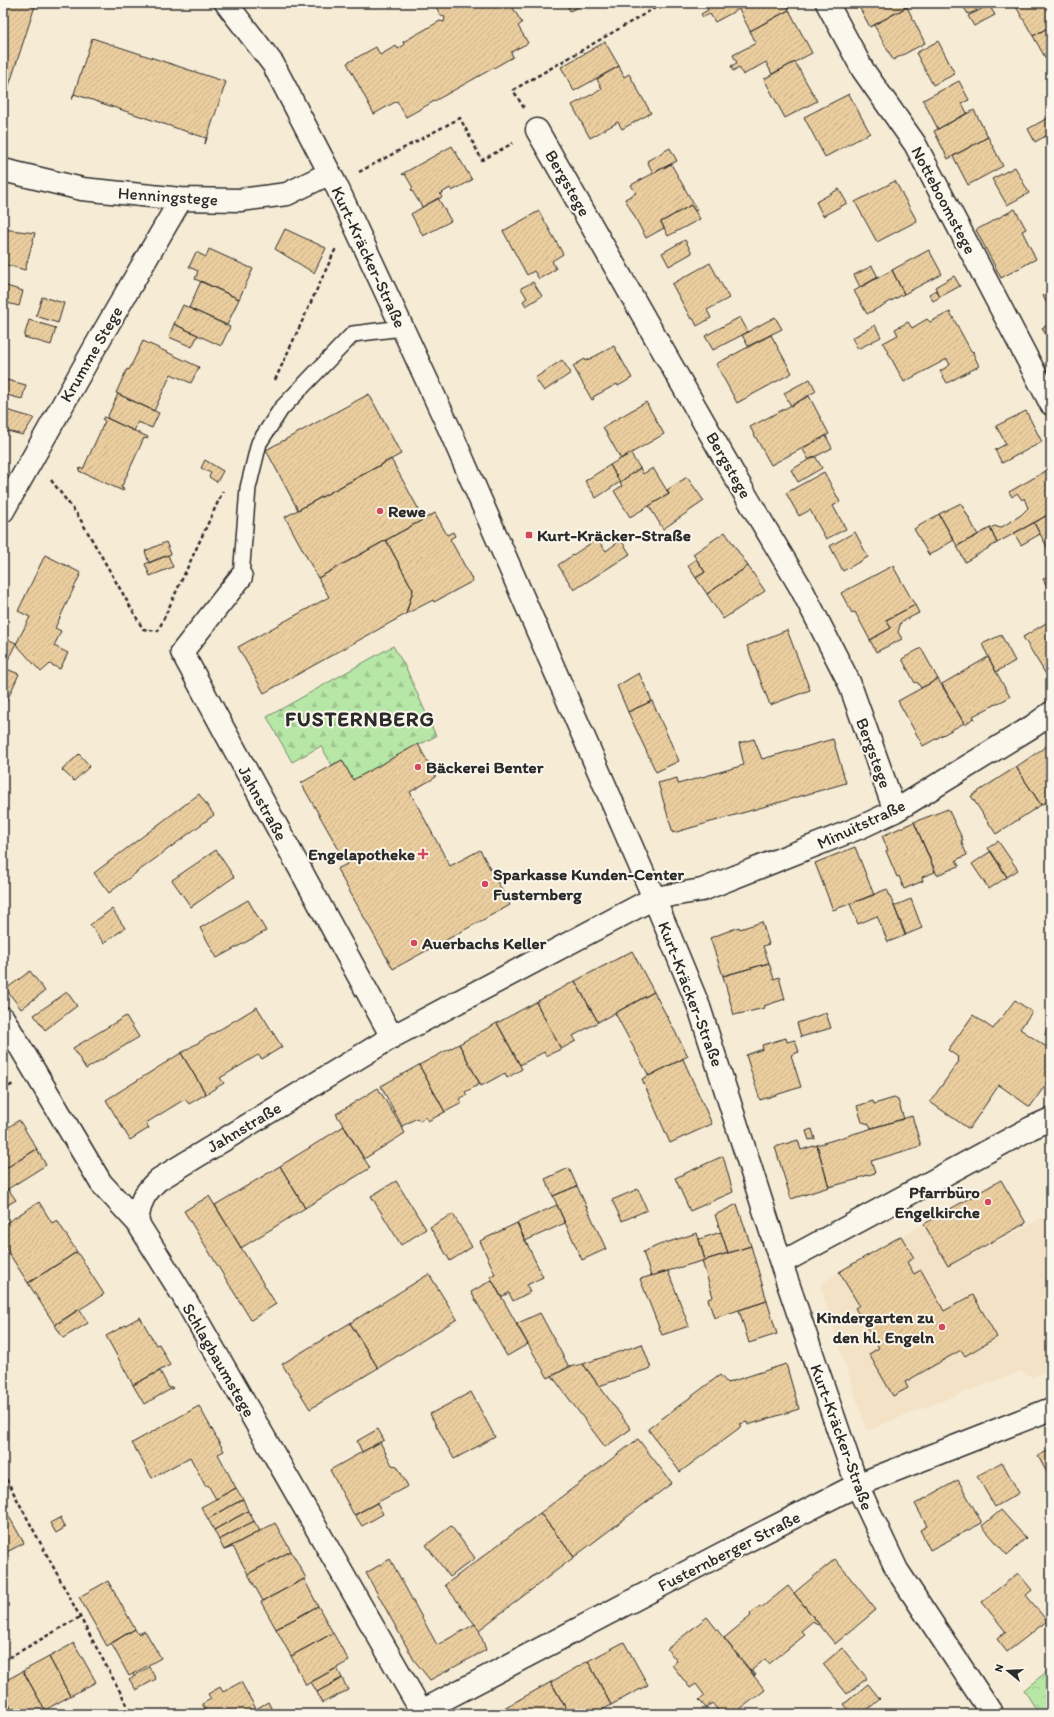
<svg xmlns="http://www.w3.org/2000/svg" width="1054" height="1717" viewBox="0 0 1054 1717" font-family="Itim,sans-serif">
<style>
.built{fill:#f3e2c5}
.forest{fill:url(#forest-firs);stroke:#718968}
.park{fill:url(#park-crowns);stroke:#718968}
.building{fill:url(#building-hatch);stroke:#2b2b2b}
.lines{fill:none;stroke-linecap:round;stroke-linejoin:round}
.lane-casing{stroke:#2b2b2b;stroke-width:18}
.street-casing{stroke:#2b2b2b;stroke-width:25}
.path{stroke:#2b2b2b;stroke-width:2.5;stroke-dasharray:4 3;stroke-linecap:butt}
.lane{stroke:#fbf7ec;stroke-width:15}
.street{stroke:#fbf7ec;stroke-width:22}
.poi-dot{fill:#d1495b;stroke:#fbf7ec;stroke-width:1.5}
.labels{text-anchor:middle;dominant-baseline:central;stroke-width:4;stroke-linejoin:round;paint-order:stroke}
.street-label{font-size:17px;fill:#2b2b2b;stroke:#fbf7ec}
.poi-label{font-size:17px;font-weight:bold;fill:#2b2b2b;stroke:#fbf7ec;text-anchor:start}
.district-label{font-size:21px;font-weight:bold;letter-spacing:1px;fill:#2b2b2b;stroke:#fbf7ec}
</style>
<defs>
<pattern id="forest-firs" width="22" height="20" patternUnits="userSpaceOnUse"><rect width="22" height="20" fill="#b7e7a6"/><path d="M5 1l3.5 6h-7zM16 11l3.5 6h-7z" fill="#9ec68f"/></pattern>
<pattern id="park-crowns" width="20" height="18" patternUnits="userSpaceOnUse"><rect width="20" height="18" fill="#b7e7a6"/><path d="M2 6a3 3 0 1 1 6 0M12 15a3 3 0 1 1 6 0" fill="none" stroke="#9ec68f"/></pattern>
<pattern id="building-hatch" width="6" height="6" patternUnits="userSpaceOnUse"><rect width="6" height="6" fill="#ebce9f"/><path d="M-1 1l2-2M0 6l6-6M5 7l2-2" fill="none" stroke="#cab189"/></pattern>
</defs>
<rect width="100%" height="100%" fill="#f6ebd5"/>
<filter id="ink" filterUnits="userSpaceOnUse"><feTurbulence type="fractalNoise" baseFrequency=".025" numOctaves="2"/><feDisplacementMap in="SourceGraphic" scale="8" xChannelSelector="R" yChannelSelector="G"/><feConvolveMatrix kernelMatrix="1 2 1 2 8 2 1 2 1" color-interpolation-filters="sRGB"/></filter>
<g filter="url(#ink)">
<path class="built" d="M1051,1214v155l-19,8 -11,-6 -106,40 -48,20 -47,-146 19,-13 85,-48 25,42z"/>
<path class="forest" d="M393,646l13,22 30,68 -83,44 -11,-20 -10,5 -11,-19 -29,16 -25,-45z"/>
<path class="park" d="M1051,1668v46h-12l-15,-24z"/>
<path class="building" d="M8,3h28l-33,101v-85z
M434,3h76l12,20 -4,3 10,17 -17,9 2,5 -107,60 -9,-16 -23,13 -27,-51 29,-16 4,8 16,-9 2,3 6,-4 -1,-3 37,-21 4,1 1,-5 -4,-1z
M566,3h20l-16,8z
M705,3h81l3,7 -39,21 -11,-22 -24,13 -5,-8 -7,3 -2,-3 7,-4z
M857,3h47l3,4 -37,20z
M961,3h11l5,8 -9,3z
M1018,3h33v23l-18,10 -18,-31z
M989,5l6,10 -21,11 -6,-10z
M907,7l18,36 -32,17 -19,-35z
M789,10l23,43 -40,21 -6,-12 -23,13 -4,-8 -6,4 -2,-5 6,-3 -4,-8 23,-12 -6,-12z
M1051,26v31l-5,2 -13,-23z
M92,38l134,44 -21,62 1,-6 -132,-44 -2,6z
M938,41l17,33 -22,11 -17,-32z
M605,42l14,24 -45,25 -13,-24z
M795,62l22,39 -32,17 -21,-39z
M619,66l5,11 5,-3 22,39 -29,16 -4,-7 -28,16 -18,-33 30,-16 -5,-10z
M959,81l10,19 -7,3 5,10 -29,16 -15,-29z
M849,94l21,39 -45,24 -21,-40z
M974,110l14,27 -40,22 -14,-28z
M1051,116v17l-16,9 -7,-13z
M988,137l15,29 -35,19 -15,-29z
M452,146l20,34 -20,11 -2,-3 -10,6 2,3 -20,10 -11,-18 2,-1 -8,-14 -2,1 -1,-1z
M670,148l7,13 -24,12 -6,-12z
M671,164l26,46 -2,1 -4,-6 -30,17 3,6 -18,10 -21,-39 11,-6 -5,-8z
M1015,167l14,26 -22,12 -15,-26z
M895,181l22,40 -40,21 -22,-40z
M839,189l8,14 -24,13 -7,-14z
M438,198l13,23 -28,15 -12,-22z
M691,205l9,14 -32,17 -7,-14z
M1015,209l11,20 -4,2 14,28 -35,19 -25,-48z
M539,211l24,43 -11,7 4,8 -17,10 -5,-8 -7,4 -24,-44z
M3,229l32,4 -10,37 -22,-6z
M285,229l41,19 -12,25 -39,-24z
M685,240l7,13 -23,13 -7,-13z
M209,249l44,20 -14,30 -44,-20 3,-8 -9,-4 7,-15 10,5z
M929,250l13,24 -38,20 -12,-24z
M710,263l19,35 -22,12 4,8 -14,8 -4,-8 -2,1 -19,-35z
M872,266l6,11 -18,10 -6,-12z
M892,270l12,24 -37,20 -13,-23z
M954,276l6,10 -20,11 -5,-10z
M201,281l38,18 -12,26 -38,-17z
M533,282l9,14 -16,10 -3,-5 4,-3 -6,-10z
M3,285l20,6 -4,15 -16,-4z
M936,290l4,7 -7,4 -4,-7z
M1051,291v20l-8,-15z
M42,297l22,6 -6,20 -22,-7z
M183,305l47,22 -9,19 -47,-22z
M950,312l21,39 3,1 -1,1 6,13 -32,17 -7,-12 10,-6 -3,-6 -43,23 -21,-39 15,-8 -3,-6 13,-7 4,6 15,-9 3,3z
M740,317l8,15 -35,18 -8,-14z
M775,317l7,12 -34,17 -6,-11z
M29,320l27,8 -5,17 -27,-8z
M1051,323v21l-9,-16z
M174,324l24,11 -6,12 -23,-10z
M875,325l6,12 -23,12 -6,-11z
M771,335l21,38 -55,30 -21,-39z
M143,341l56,26 -8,16 -20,-9 -17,37 -38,-18 11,-24 2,1z
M614,346l18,32 -14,8 -1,-2 -24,13 1,2 -2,1 -19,-34 12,-7 1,2z
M562,360l9,13 -27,18 -9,-13z
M3,379l23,6 -4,14 -19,-5z
M810,379l6,12 -25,15 -7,-13z
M118,394l41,19 -7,15 -14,-6 -4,9 -27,-13z
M369,394l32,60 -103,56 -32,-60z
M809,396l20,38 -58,31 -21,-38z
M646,402l18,32 -43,25 -18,-32z
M3,409l31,9 -11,17 -20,-5z
M1026,411l16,31 -40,21 -7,-13 11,-6 -10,-18z
M104,417l44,20 -1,2 -3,-1 -23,50 3,1 -1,2 -44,-20 1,-3 3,1 22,-48 -3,-2z
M826,436l6,12 -23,12 -7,-12z
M630,453l10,15 -20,14 -10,-17z
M815,456l7,12 -24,14 -7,-12z
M391,459l33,60 -106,59 -33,-61z
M205,460l18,11 -6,11 -8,-5 2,-4 -10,-5z
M610,465l10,17 -24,16 -11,-17z
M640,468l3,6 10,-6 16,26 -39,23 -16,-26 8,-5 -2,-4z
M1051,468v45l-54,30 -7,-15 5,-2 5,2 21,-13 7,-7 -4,-10 -2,2 -5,-7 -5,4 -3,-5z
M824,472l16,30 -7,4 13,23 -20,10 -16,-29 -11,6 -13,-23z
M687,477l17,24 -41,28 -14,-23 20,-12 -2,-4z
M961,503l17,32 -21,11 -18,-32z
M435,513l12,22 6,-3 2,4 -5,3 23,42 -39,21 -1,-2 -27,14 7,-24 -27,-50z
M1051,513v41l-17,-31z
M939,514l15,26 -25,15 -15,-26z
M1034,523l6,11 -19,11 -7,-12z
M990,528l7,15 -32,19 -8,-16z
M725,532l23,34 -41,28 -11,-16 9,-6 -12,-18z
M855,532l13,25 -25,14 -13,-25z
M597,539l9,12 15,-11 9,14 -56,36 -16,-25z
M386,540l27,50 -7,24 -142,79 -26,-46 91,-50 -11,-19z
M166,542l5,12 -22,9 -4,-12z
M45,555l36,18 -26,55 6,3 -7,15 14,7 -8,16 -10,-5 -9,8 -25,-28 14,-27 -12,-6z
M168,555l5,12 -23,9 -5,-12z
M696,559l9,13 -9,6 -8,-12z
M894,565l1,2 -1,1 21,37 -29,15 5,8 -21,12 -15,-28 -3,1 -11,-20z
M748,566l17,25 -42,28 -16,-25z
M1051,574v20l-8,-15z
M915,605l4,8 -18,9 -3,10 4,7 -26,13 -6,-12 21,-12 -5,-8z
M1051,620v53l-4,3 -24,-39z
M787,630l23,60 -40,15 -23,-59z
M1001,635l14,26 -19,11 -14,-28z
M3,637l13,6 -12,25 15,6 -16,35z
M921,648l17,31 -17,9 -4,-6 -2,1 -13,-24z
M988,657l22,40 -37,19 2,3 -2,-1 -8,7 -23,-41z
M639,673l13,28 -24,11 -11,-26z
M938,679l26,44 -41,23 -25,-45z
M652,701l27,60 -23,11 -28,-60z
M754,739l8,20 71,-20 13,44 -173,50 -15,-50 19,-5 1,6 66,-19 -5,-22z
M1051,743v56l-10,6 -25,-38z
M418,744l18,33 -26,15 40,74 30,-16 30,55 -117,64 -56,-100 10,-5 -46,-81 41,-23 11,20z
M79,754l11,12 -16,15 -12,-11z
M1016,767l25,38 -45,29 -25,-38z
M199,794l15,21 -105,78 -15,-20z
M948,809l15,31 -2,1 6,14 -11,5 3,6 -22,9 -23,-53z
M914,822l21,50 -13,5 1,4 -19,8 -5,-13 -2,1 -11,-26 2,-1 -6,-14z
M998,841l20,29 -11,7 -19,-29z
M855,847l19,48 -41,15 -18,-47z
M216,850l18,27 -43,30 -19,-27z
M991,851l16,26 -18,12 -17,-25z
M887,889l19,46 -18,7 -11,-26 -19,8 -8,-20z
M911,899l11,29 -17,7 -11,-29z
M248,900l18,31 -49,27 -17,-30z
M112,909l13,19 -21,15 -14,-18z
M762,922l7,22 -6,2 6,17 -46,13 -13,-38 29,-11 1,2z
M632,951l22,41 -56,30 -23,-41z
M769,963l5,16 5,-2 6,22 -21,7 1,2 -31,7 -11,-39z
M30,971l15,20 -24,18 -15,-20z
M575,981l23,41 -25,14 3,5 -15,8 -25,-47z
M67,992l10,14 -32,24 -11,-15z
M654,992l34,64 -39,20 -34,-63z
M1015,1000l17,12 -12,17 31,21v11l-3,5 3,2v9l-21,30 -31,-22 -30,44 -39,-27 29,-41 -2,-2 1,-2 -10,-7 25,-35 20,14z
M536,1002l25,47 -15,7 -2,-4 -24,13 -23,-42z
M257,1007l25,40 -20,12 -4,-4 -38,23 4,5 -18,11 -25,-41z
M1051,1010v26l-6,-1z
M826,1013l5,15 -30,9 -4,-14z
M126,1016l13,21 -53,32 -13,-21z
M497,1023l25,46 -15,9 -2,-5 -24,13 -22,-42z
M786,1038l1,4 8,-2 4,12 -8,3 10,32 -41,13 -14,-45 17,-6 -1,-4z
M459,1044l21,40 -15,8 2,3 -8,4 3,4 -17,9 -26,-47z
M181,1053l25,41 -17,10 -4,-5 -39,24 3,5 -19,12 -24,-40z
M683,1059l29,65 -42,19 -28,-64z
M419,1065l26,47 -17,9 -2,-4 -7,4 -2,-3 -15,8 -21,-40z
M378,1088l27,45 -41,26 -28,-45z
M894,1098l4,2 6,19 -33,9 -2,-4 -7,-2 -5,-16 16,-5 1,3z
M912,1116l9,30 -50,15 4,12 -17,5 1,1 -30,8 -12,-42z
M19,1120l18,29 -34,21v-39z
M344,1126l26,42 -65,40 -25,-42z
M812,1129l3,10 -6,1 -3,-9z
M798,1140l3,10 16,-5 12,42 -38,12 -16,-52z
M37,1149l9,16 -43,27v-22z
M723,1156l10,36 -43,19 -15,-33z
M280,1166l25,42 -64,40 -26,-43z
M569,1168l8,18 -24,10 -8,-17z
M1001,1180l25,43 -78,43 -24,-42z
M396,1181l30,48 -25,16 -30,-49z
M577,1186l29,63 -24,11 -29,-64z
M8,1189l8,11 -13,8v-16z
M638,1189l9,21 -25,11 -10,-21z
M209,1196l67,108 -25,16 -67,-109z
M39,1202l13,21 5,-3 20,32 -49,31 -25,-39v-19z
M737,1204l14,42 -23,7 -13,-38z
M557,1205l8,18 -40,18 -8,-18z
M453,1214l19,33 -22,14 -20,-34z
M517,1223l26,54 -16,8 3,7 -17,9 -4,-8 -8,4 -11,-21 5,-2 -15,-33z
M721,1232l7,21 -23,7 -6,-21z
M697,1233l8,27 -54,16 -8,-24 16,-7z
M901,1236l13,22 -7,4 7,12 7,-4 23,41 29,-16 24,42 -32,19 -4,-6 -56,32 3,6 -15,8 -24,-42 10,-6 -24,-40 4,-3 -20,-33z
M751,1246l16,55 -53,17 -6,-19 5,-2 -11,-36z
M77,1252l27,42 -49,31 -27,-42z
M668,1271l21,55 -27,9 -22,-56z
M429,1274l28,45 -79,49 -28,-45z
M492,1280l36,64 -21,12 -36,-64z
M767,1301l10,33 -28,9 -10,-33z
M79,1309l9,14 -25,15 -8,-13z
M540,1313l29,54 -21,11 -32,-54z
M140,1317l16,28 3,-1 11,21 -37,20 -27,-49z
M350,1323l28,45 -68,41 -28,-45z
M642,1344l9,24 -52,18 -16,-22z
M583,1364l48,65 -26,18 -53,-71 17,-9z
M786,1364l13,45 -51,16 -1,-3 -7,2 2,2 -62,46 -32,-43 72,-54 7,8z
M160,1371l9,17 3,-1 1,1 -29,16 -11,-19z
M471,1392l24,45 -41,22 -24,-45z
M199,1406l25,45 -6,3 18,34 -20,11 -8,-14 -2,2 -16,-30 -38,21 -20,-35z
M378,1429l6,11 -22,12 -5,-11z
M638,1439l34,44 -98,74 -34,-44z
M380,1442l12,23 5,1 11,20 -54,29 -24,-45z
M1051,1449v31l-13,-24z
M1002,1462l17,31 -24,14 -18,-31z
M958,1480l24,43 -52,27 -10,-20 7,-4 -12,-22z
M236,1488l7,11 -35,20 -7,-12z
M243,1499l5,12 -34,19 -6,-11z
M377,1503l6,11 -21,12 -7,-11z
M3,1506l21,37 -21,11z
M1001,1510l25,28 -19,17 -25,-29z
M248,1511l6,10 -35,19 -5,-10z
M540,1513l34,44 -95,73 -34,-45z
M61,1517l-1,2 4,8h2l-10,6 -6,-10z
M254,1521l6,10 -36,19 -5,-10z
M275,1523l16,28 -43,23 -15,-27 -9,3z
M451,1526l24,32 -25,19 -24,-32z
M291,1551l15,27 -43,23 -15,-27z
M390,1559l47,86 38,-21 4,6 7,20 -56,30 -16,-20 -48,-87z
M835,1559l41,51 -41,34 -41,-51z
M1018,1573l14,17 -6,5 21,26 -40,31 -10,-13 9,-7 -24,-30z
M304,1579l14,27 -42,23 -15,-27z
M108,1581l27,48 -28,17 -28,-49z
M788,1586l31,38 -2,1 -4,-4 -12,10 4,4 -36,29 -4,-5 -13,11 4,5 -1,1 -31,-38 27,-22 -1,-2 10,-8 1,2z
M318,1606l15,27 -42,23 -15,-27z
M707,1617l58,73 -31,24h-13l-9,-11 -6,5 -7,-8 6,-4 -9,-12 -6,4 -18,-23 5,-4 -10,-12z
M135,1629l3,5 7,-3 16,27 -32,18 -18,-33z
M333,1633l16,28 -43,24 -15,-29z
M624,1642l24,43 -37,20 -23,-44z
M74,1643l22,39 -26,14 -21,-39z
M842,1648l25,30 -20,16 -24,-30z
M49,1657l21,39 -25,14 -22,-39z
M588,1661l23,44 -16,9h-26l-18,-32z
M149,1667l7,12 -20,11 -7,-11z
M337,1668l5,10 -25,14 -6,-10z
M23,1671l22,39 -7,4h-24l-11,-20v-12z
M342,1678l6,12 -26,13 -5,-11z
M241,1682l18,32h-51l-6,-10 9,-5 -3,-5 12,-7 3,5z
M551,1682l18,32h-73l-1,-1z
M868,1684l12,15 -18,15h-10l-8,-10z
M3,1694l11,20h-11z
M268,1702l6,12h-15l-3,-5z"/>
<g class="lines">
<g class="lane-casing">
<path id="lane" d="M241,577l7,-89 11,-45 22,-34 72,-75 49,-6"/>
</g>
<g class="street-casing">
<path id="street" d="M226,3l47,61 63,121 113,243 205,470 45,109 82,256 76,222 40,85 95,144
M827,3l36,67 52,74 136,260
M537,130l205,359 59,99 48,94 46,129
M3,170l79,19 99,10 59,1 47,-6 43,-21
M3,511l96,-171 82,-141
M241,577l-59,75 42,78 168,307
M3,1018l98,165 36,39 45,72 241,420
M137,1222c3,-20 6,-28 21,-42l234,-143 262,-139 48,-8 159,-63 34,-16 138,-85 18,-13
M781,1263l250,-135 20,-9
M416,1714l311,-163 130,-66 194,-76"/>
</g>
<path class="path" d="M524,108l-11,-18 142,-82 -3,-5
M359,172l101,-54 22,42 31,-17
M275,380l61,-132
M51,480l28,37 64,112 15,2 65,-140
M3,1090l10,-6
M3,1473l129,241
M3,1661l77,-44"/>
<use href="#lane" class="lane"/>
<use href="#street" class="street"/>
</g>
</g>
<g class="poi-dot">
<circle cx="380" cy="511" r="4"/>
<rect x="525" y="531" width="8" height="8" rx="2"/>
<circle cx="418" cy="767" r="4"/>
<path d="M421 848h4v4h4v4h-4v4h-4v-4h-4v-4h4z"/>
<circle cx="485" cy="884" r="4"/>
<circle cx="414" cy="943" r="4"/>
<circle cx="988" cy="1202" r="4"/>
<circle cx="942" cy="1327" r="4"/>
</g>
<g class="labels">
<g class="street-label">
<text transform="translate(568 183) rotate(60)">Bergstege</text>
<text transform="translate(168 196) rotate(4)">Henningstege</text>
<text transform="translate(944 200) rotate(62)">Notteboomstege</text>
<text transform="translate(369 257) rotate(65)">Kurt-Kräcker-Straße</text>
<text transform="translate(91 354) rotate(-60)">Krumme Stege</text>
<text transform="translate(729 465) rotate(60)">Bergstege</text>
<text transform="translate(874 753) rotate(70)">Bergstege</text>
<text transform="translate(263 803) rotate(61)">Jahnstraße</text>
<text transform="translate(861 824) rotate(-25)">Minuitstraße</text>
<text transform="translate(691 994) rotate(69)">Kurt-Kräcker-Straße</text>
<text transform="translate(244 1127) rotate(-31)">Jahnstraße</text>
<text transform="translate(219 1360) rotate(60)">Schlagbaumstege</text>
<text transform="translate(842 1437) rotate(70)">Kurt-Kräcker-Straße</text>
<text transform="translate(729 1551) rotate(-27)">Fusternberger Straße</text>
</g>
<g class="poi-label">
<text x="388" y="511">Rewe</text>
<text x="537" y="535">Kurt-Kräcker-Straße</text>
<text x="426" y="767">Bäckerei Benter</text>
<text x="415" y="854" text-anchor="end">Engelapotheke</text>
<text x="493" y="874">Sparkasse Kunden-Center<tspan x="493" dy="20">Fusternberg</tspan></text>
<text x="422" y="943">Auerbachs Keller</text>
<text x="980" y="1192" text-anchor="end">Pfarrbüro<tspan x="980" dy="20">Engelkirche</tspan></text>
<text x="934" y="1317" text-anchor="end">Kindergarten zu<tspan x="934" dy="20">den hl. Engeln</tspan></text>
</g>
<g class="district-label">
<text x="360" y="718">FUSTERNBERG</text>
</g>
</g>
<rect width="1054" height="1717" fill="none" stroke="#fbf7ec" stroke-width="16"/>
<rect x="8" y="8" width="1038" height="1701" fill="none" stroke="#2b2b2b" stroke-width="1.5" filter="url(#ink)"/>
<g transform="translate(1008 1671) rotate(288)" stroke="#fbf7ec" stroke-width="3" paint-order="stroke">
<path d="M0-3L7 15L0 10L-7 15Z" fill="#2b2b2b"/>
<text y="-6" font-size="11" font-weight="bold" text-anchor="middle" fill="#2b2b2b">N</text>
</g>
</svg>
